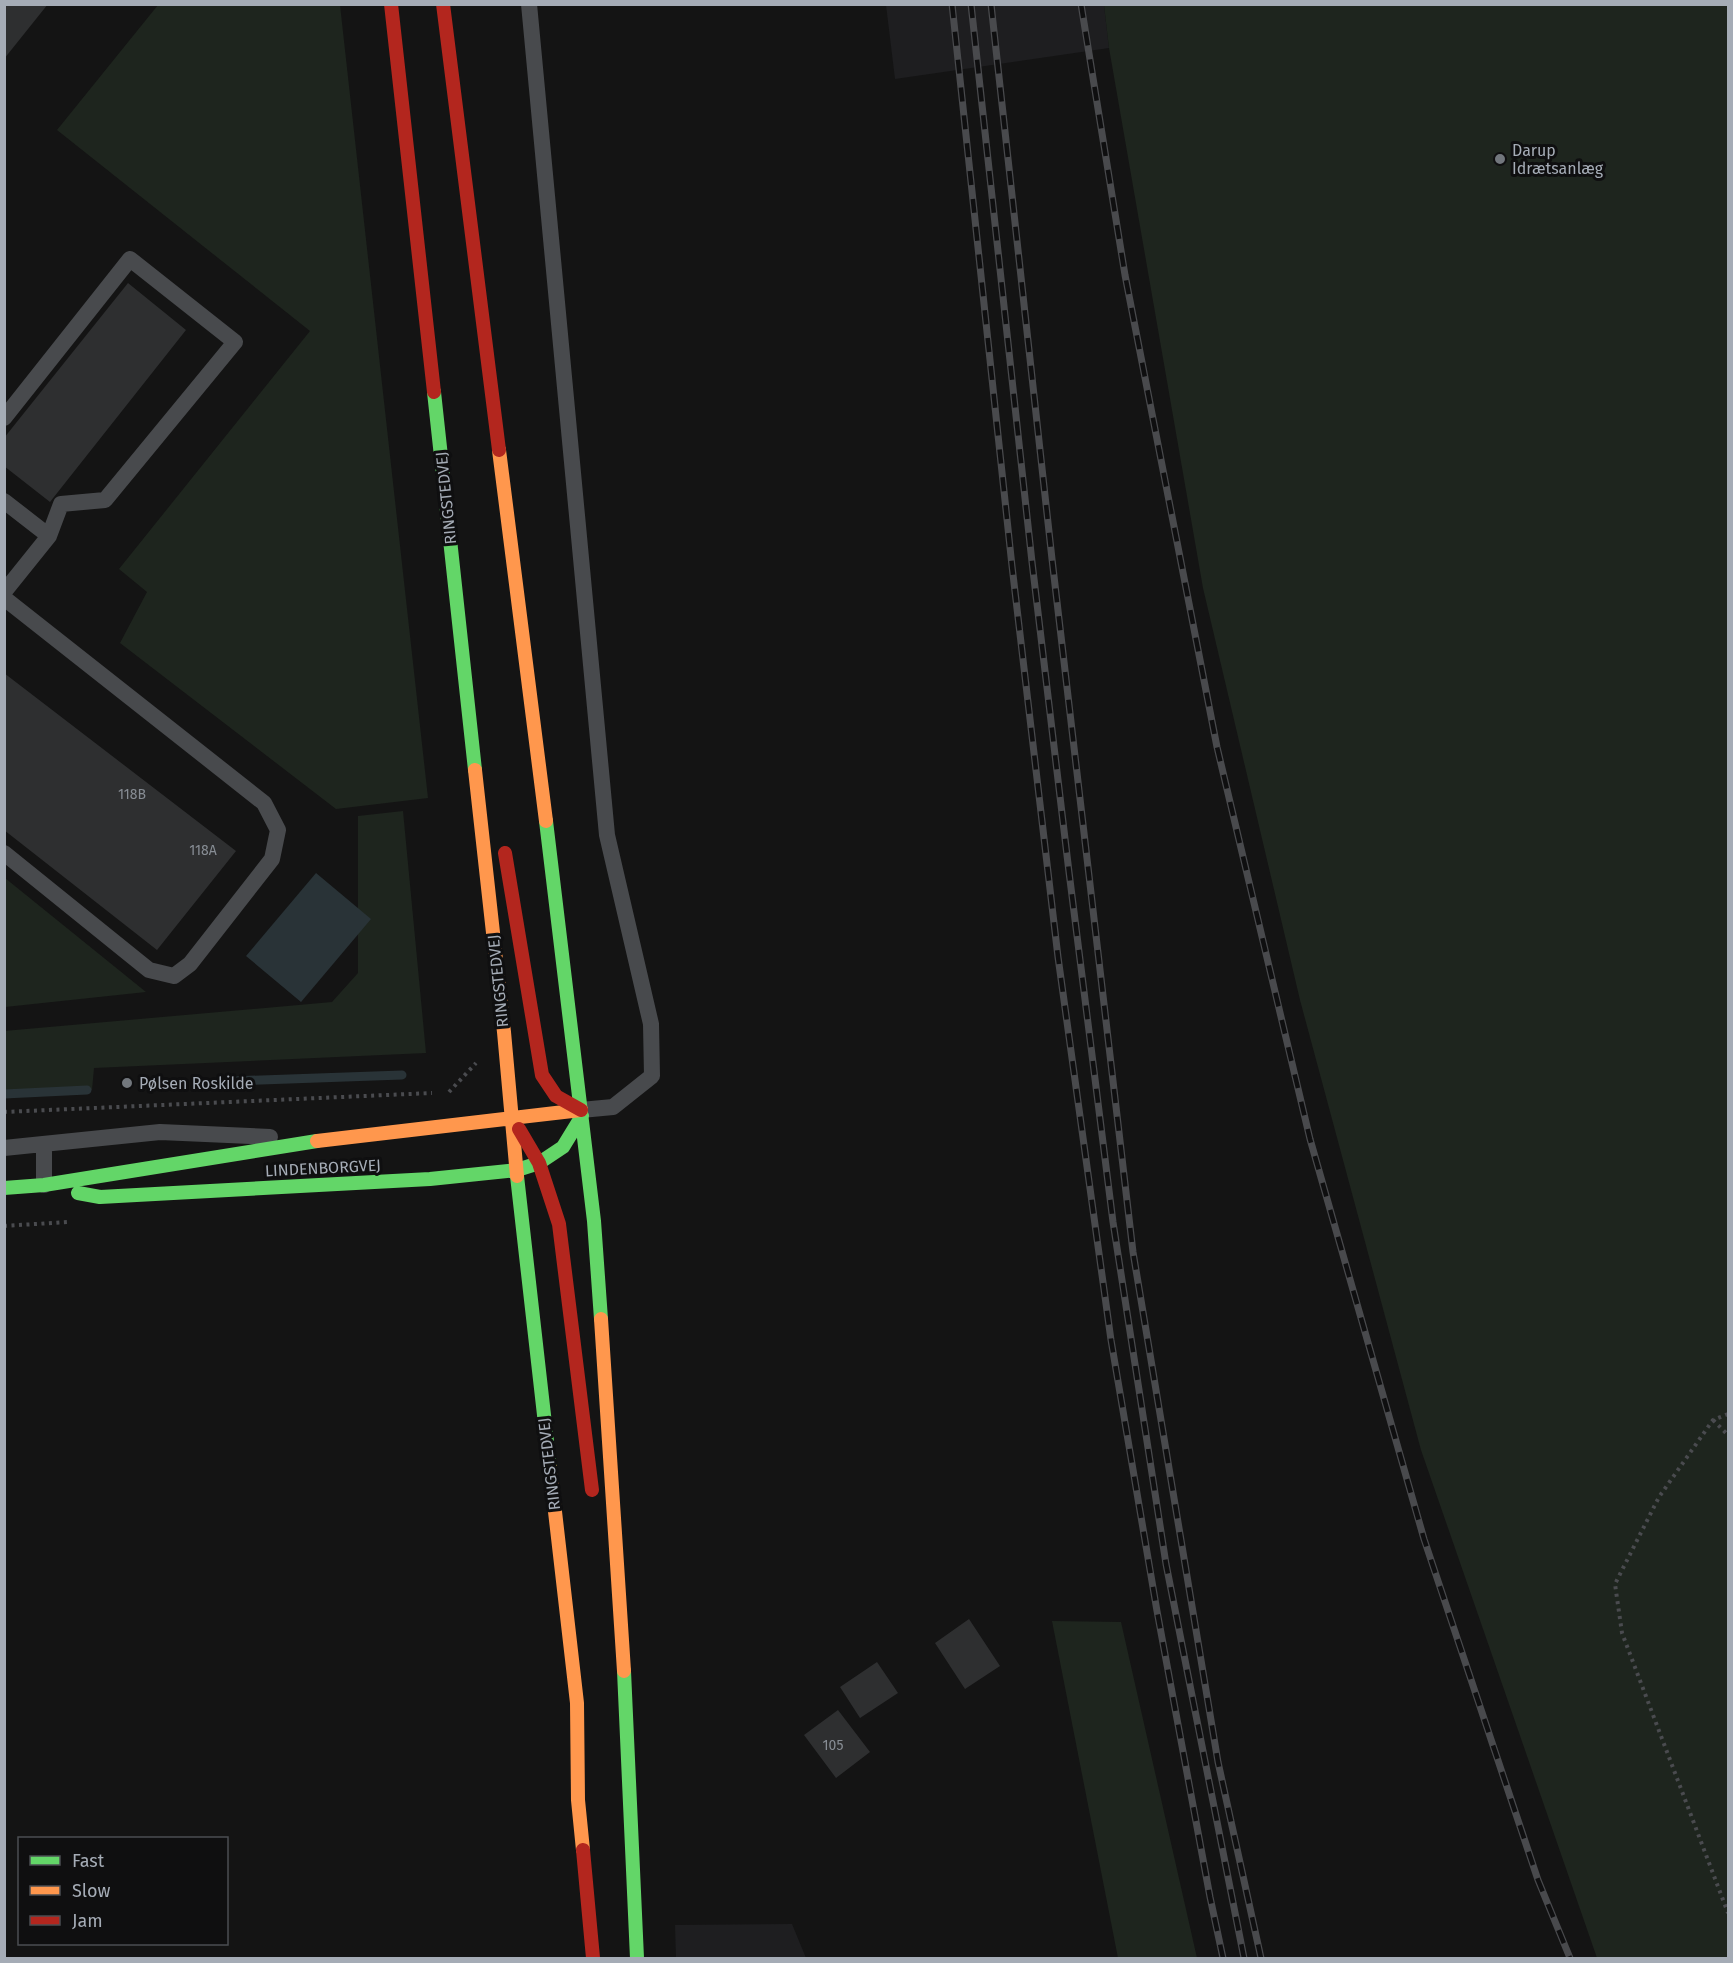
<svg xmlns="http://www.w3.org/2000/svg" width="1733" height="1963" viewBox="0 0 1733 1963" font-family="'Fira Sans',sans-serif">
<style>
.built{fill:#1e1e20}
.green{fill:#1e251e}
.water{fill:#293337}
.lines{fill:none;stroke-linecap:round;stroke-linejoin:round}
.stream{stroke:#293337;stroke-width:9}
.building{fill:#2e2f30}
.path{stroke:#4a4b4f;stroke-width:4;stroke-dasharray:3 4.5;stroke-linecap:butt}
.lane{stroke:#484a4d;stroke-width:16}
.fast{stroke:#63d668;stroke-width:14}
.slow{stroke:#ff974d;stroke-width:14}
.jam{stroke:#b3261e;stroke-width:14}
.rail-casing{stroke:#494a4d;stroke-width:7}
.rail{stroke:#0f0f10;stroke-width:4.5;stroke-dasharray:14;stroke-linecap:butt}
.poi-dot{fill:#72777d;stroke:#0f0f10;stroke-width:2}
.labels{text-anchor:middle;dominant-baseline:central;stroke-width:6;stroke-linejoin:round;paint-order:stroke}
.number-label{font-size:14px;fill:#878d94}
.poi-label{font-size:16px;fill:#a5acb6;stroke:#0f0f10;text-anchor:start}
.street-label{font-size:16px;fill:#a5acb6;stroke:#0f0f10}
</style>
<rect width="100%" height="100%" fill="#141414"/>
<path class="built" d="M886,5h218l5,43 -214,31z
M792,1924l14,34h-130l-1,-33z"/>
<path class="green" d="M158,5h182l88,793 -92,11 -216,-166 27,-51 -28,-23 191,-238 -253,-201z
M1104,5h624v1953h-131l-176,-508 -121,-450 -97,-412 -94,-540z
M403,811l23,242 -332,15 -2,22 -87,4 -1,-63 328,-29 26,-29v-157z
M5,878l141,114 -141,15z
M1052,1621l69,1 76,336h-79z"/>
<path class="water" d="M316,873l55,46 -70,83 -55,-46z"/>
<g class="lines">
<path class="stream" d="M231,1081l171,-6
M4,1094l83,-4"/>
</g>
<path class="building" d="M4,4h44l-44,55z
M128,283l58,47 -136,172 -46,-36v-28z
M4,673l232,178 -79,99 -153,-120z
M969,1619l31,47 -35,23 -30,-46z
M877,1662l21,31 -38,25 -20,-31z
M838,1710l32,42 -34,26 -32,-43z"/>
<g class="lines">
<path class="path" d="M449,1092l27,-29
M4,1112l428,-19
M4,1226l63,-4
M1728,1414l-15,6 -54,77 -44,87 7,49 106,280
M1713,1420l15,15"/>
<path class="lane" d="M529,4l78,831 44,189 1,52 -39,31 -32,3
M4,418l126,-159 105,83 -130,158 -44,4 -12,32
M4,501l45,35 -45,56
M4,598l260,205 14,27 -6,29 -82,105 -16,12 -25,-6 -145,-117
M44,1144v41
M4,1148l156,-16 110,5"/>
<path class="fast" d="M434,392l41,378
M546,821l48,400 7,98
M517,1176l33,292
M4,1188l40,-3 273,-44
M78,1193l22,4 330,-18 87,-9 22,-7 24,-16 19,-31
M624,1671l13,287"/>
<path class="slow" d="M499,450l47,371
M475,770l29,262 13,144
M317,1141l264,-31
M601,1319l23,352
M550,1468l27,235 1,97 5,50"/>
<path class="jam" d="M391,4l43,388
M443,4l56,446
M505,853l37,222 14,21 25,14
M519,1129l20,34 20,61 33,266
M583,1850l10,108"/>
<g class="rail-casing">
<path id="rail" d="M952,4l60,562 46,391 53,383 46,271 53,286 13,61
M971,4l61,558 37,310 44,350 53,342 78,394
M991,4l61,555 81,693 85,510 43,196
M1081,4l44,271 92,472 93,392 114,400 114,341 32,78"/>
</g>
<use href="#rail" class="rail"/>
</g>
<g class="poi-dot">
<circle cx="1500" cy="159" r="6"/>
<circle cx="127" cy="1083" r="6"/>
</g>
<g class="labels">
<g class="number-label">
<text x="132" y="794">118B</text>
<text x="203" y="850">118A</text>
<text x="833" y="1745">105</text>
</g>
<g class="poi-label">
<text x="1512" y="150">Darup<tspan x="1512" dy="18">Idrætsanlæg</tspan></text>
<text x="139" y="1083">Pølsen Roskilde</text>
</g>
<g class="street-label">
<text transform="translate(446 498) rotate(-96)">RINGSTEDVEJ</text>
<text transform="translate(498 981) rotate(-96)">RINGSTEDVEJ</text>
<text transform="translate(323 1168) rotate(-3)">LINDENBORGVEJ</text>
<text transform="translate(549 1464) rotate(-97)">RINGSTEDVEJ</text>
</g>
</g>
<rect width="1733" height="1963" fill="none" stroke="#a5acb6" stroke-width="12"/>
<rect x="18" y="1837" width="210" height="108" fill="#0f0f10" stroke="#4b4e52" stroke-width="1.5"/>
<rect x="30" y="1856" width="30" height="9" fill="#63d668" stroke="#4b4e52" stroke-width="1.5"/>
<text x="72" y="1867" font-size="18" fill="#a5acb6">Fast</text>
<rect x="30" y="1886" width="30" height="9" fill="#ff974d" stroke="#4b4e52" stroke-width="1.5"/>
<text x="72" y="1897" font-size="18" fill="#a5acb6">Slow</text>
<rect x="30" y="1916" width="30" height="9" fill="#b3261e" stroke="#4b4e52" stroke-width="1.5"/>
<text x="72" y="1927" font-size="18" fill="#a5acb6">Jam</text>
</svg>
